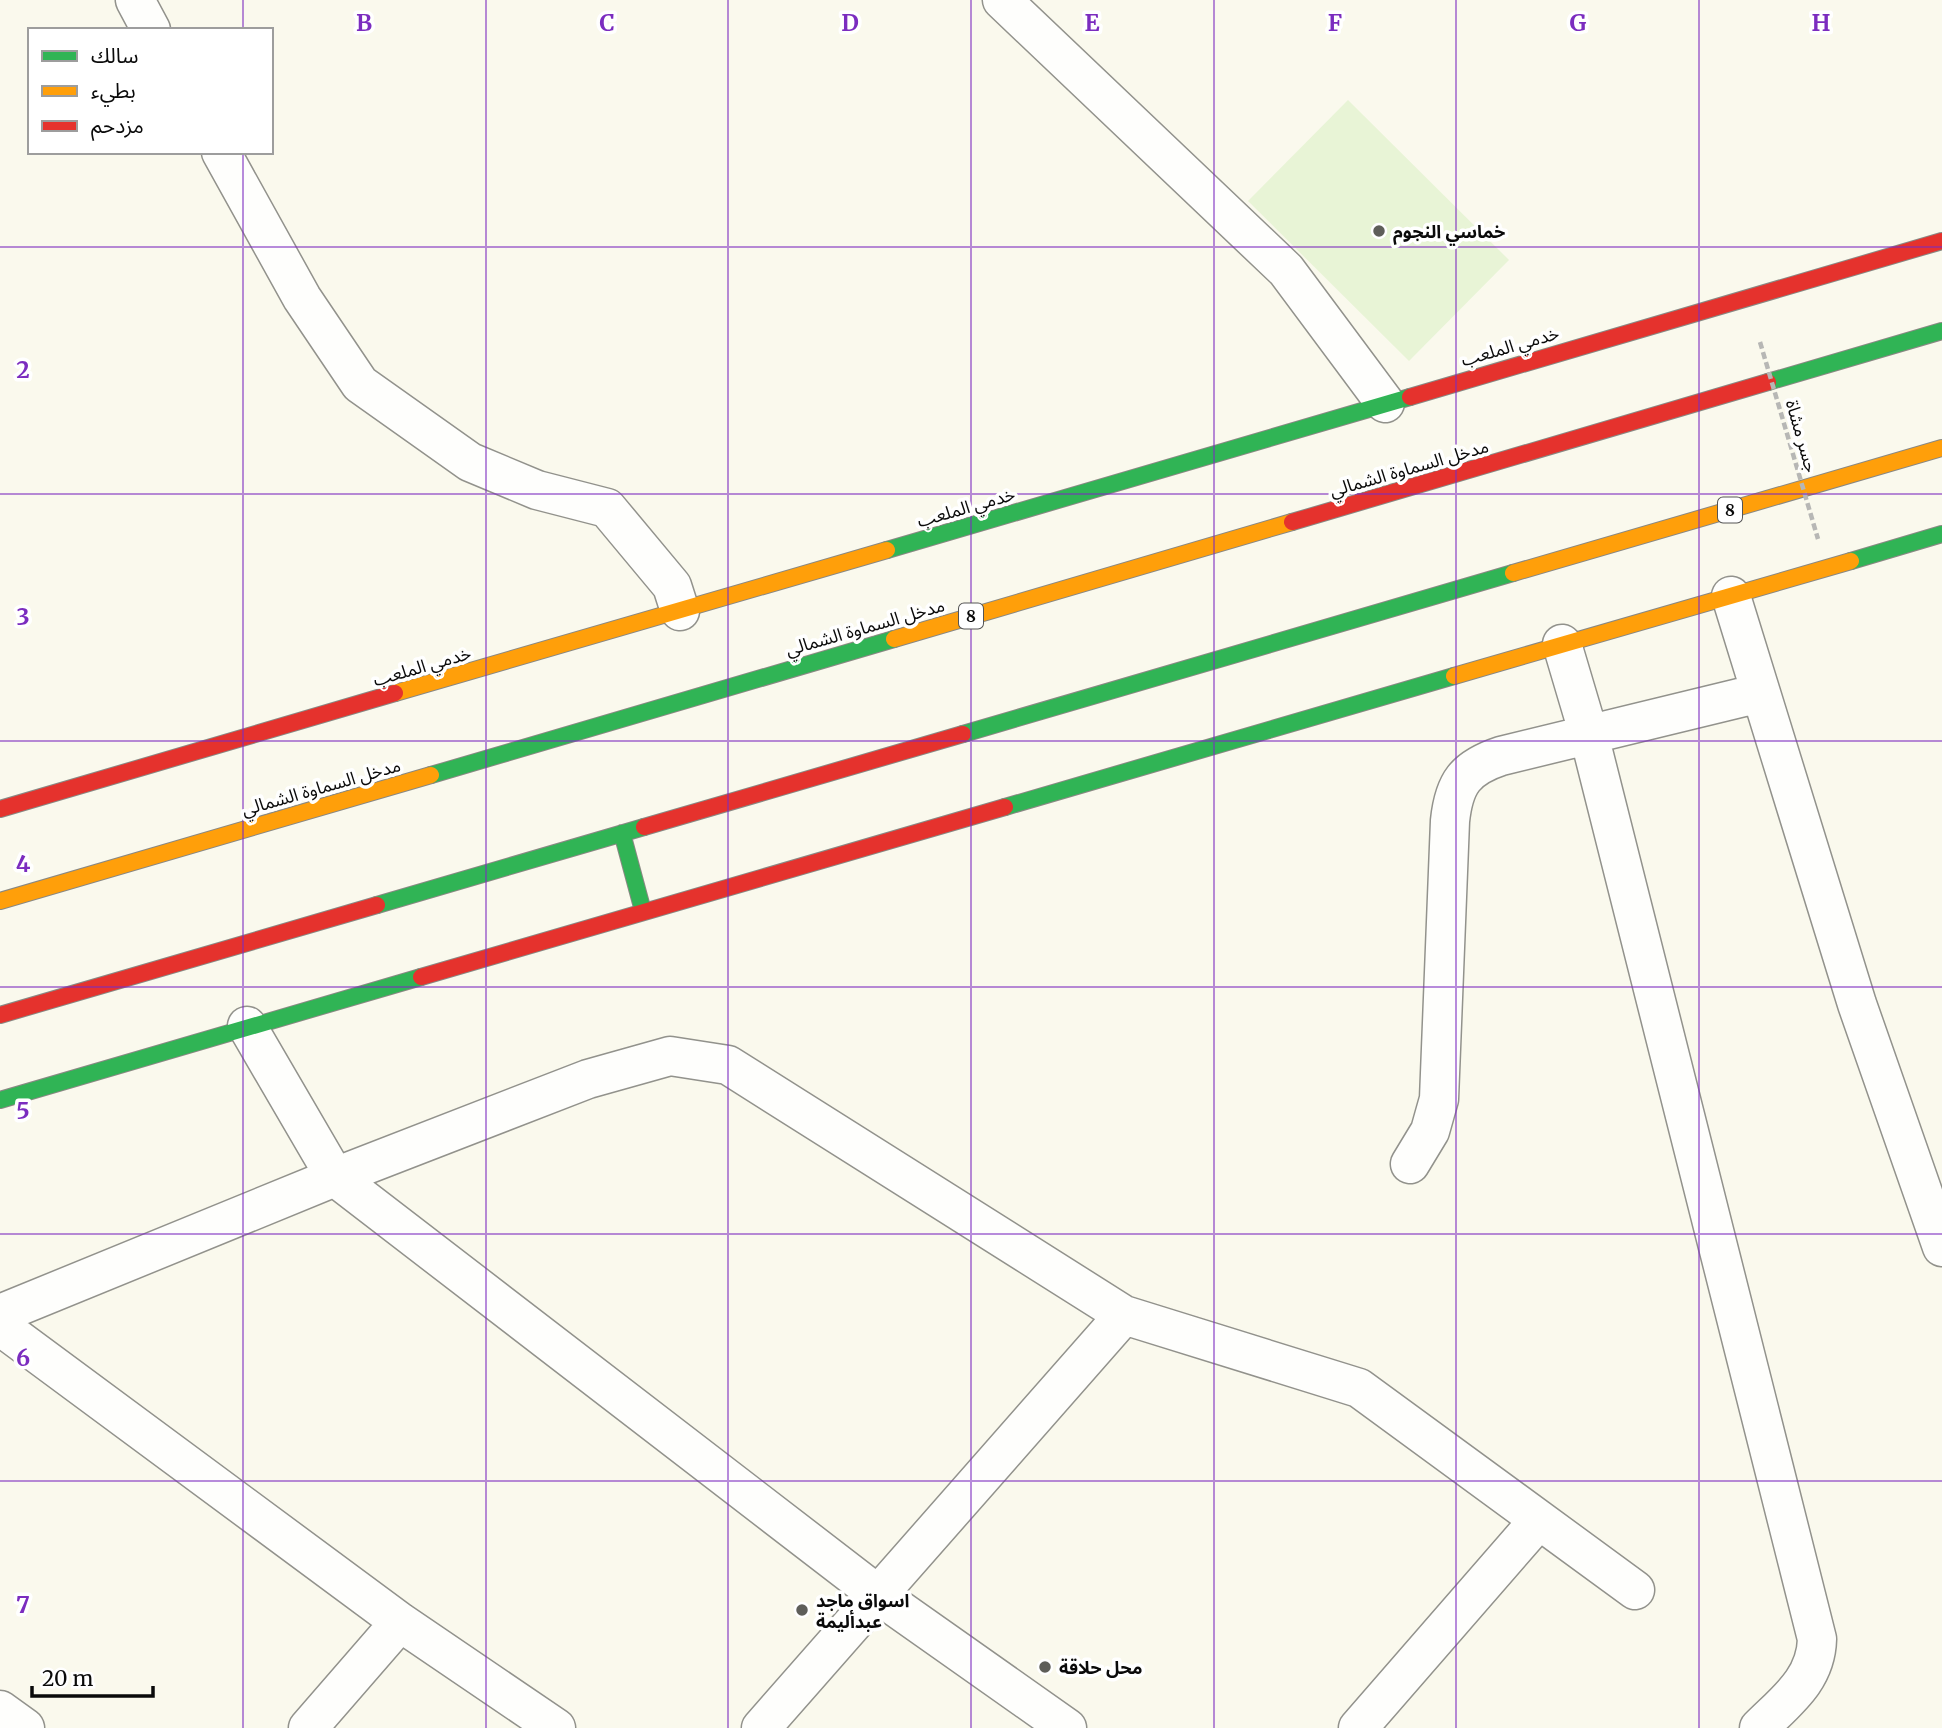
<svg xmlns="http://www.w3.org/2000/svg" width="1942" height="1728" viewBox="0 0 1942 1728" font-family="Merriweather,'Noto Sans Arabic',serif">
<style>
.pitch{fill:#e8f4d6}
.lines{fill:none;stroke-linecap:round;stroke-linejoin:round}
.street-casing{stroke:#92928c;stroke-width:41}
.fast-casing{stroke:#898883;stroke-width:18}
.slow-casing{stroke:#898883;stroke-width:18}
.jam-casing{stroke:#898883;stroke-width:18}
.street{stroke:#fefefc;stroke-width:38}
.fast{stroke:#30b455;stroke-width:16}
.slow{stroke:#ff9f0a;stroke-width:16}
.jam{stroke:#e5322d;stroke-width:16}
.path-bridge{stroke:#b7b7b5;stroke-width:4.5;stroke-dasharray:7 3.5;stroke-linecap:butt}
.grid{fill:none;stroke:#7b2cbf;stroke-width:2;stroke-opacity:0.55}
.poi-dot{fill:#5e5e59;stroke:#fff;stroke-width:2.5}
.labels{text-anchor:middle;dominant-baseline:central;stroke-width:7;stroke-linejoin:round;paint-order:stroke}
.shield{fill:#fff;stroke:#545454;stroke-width:2}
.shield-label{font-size:16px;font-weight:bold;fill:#0a0a0a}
.poi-label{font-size:18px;font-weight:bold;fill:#0a0a0a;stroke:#fff;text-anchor:start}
.street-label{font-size:18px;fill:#0a0a0a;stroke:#fff}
.grid-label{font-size:23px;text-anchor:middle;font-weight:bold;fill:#7b2cbf;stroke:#fff;stroke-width:7;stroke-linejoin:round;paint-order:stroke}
</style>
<rect width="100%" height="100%" fill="#faf9ed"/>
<path class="pitch" d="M1348,100l161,160 -100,101 -161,-160z"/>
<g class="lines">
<g class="street-casing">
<path id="street" d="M135,0l16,30
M1002,0l284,270 99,133
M221,152l81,146 58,86 110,78 67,28 70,18 65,78 8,25
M1731,596l126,408 85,243
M1562,644l27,91 228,904c-1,41 -31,62 -58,89
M247,1026l88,151 542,417 190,134
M1410,1164l20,-33 9,-32 11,-278c4,-38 15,-53 51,-65l259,-63
M0,1314l335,-137 253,-98 82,-23 58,9 396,250 -363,413
M1124,1315l235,73 276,202
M0,1326l400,296 156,106
M0,1710l25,18
M308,1728l92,-106
M1358,1728l180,-207"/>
</g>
<g class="fast-casing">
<path id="fast" d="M1768,382l174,-51
M887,550l523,-153
M1851,561l91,-27
M963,734l550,-161
M431,775l463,-136
M1005,807l449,-131
M622,833l21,78
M377,905l267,-78
M0,1100l421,-123"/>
</g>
<g class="slow-casing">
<path id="slow" d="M1513,573l429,-125
M894,639l398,-117
M1454,676l397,-115
M395,693l492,-143
M0,901l431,-126"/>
</g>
<g class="jam-casing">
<path id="jam" d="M1410,397l532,-156
M1292,522l476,-140
M0,809l395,-116
M644,827l319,-93
M421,977l584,-170
M0,1015l377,-110"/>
</g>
<use href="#street" class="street"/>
<use href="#fast" class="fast"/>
<use href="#slow" class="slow"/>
<use href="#jam" class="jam"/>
<path class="path-bridge" d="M1760,342l58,197"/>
</g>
<path class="grid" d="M243,0v30M486,0v1728M728,0v1728M971,0v1728M1214,0v1728M1456,0v1728M1699,0v1728M243,152v1576M0,247h1942M0,494h1942M0,741h1942M0,987h1942M0,1234h1942M0,1481h1942"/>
<g class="poi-dot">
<circle cx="1379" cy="231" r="7"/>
<circle cx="802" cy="1610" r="7"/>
<circle cx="1045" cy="1667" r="7"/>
</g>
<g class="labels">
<g class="shield">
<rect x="1718" y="497.5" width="24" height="25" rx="5"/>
<rect x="959" y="603.5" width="24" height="25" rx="5"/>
</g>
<g class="shield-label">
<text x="1730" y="510">8</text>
<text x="971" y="616">8</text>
</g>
<g class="poi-label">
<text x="1393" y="231">خماسي النجوم</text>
<text x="816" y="1600">اسواق ماجد<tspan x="816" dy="21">عبدأليمة</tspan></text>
<text x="1059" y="1667">محل حلاقة</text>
</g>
<g class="street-label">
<text transform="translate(1510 346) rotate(-16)">خدمي الملعب</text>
<text transform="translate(1802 436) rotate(74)">جسر مشاة</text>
<text transform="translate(1409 468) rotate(-16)">مدخل السماوة الشمالي</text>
<text transform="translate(966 507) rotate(-16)">خدمي الملعب</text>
<text transform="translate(865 627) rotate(-16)">مدخل السماوة الشمالي</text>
<text transform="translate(422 666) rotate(-16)">خدمي الملعب</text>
<text transform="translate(321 787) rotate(-16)">مدخل السماوة الشمالي</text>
</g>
</g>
<g class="grid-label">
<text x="364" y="31">B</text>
<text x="607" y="31">C</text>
<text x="850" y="31">D</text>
<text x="1092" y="31">E</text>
<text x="1335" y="31">F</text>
<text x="1578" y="31">G</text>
<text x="1821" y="31">H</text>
<text x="23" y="378">2</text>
<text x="23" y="625">3</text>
<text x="23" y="872">4</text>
<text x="23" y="1119">5</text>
<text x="23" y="1366">6</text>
<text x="23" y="1613">7</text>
</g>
<rect x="28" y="28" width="245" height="126" fill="#ffffff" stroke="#9d9d9d" stroke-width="2"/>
<rect x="42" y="51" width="35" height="10" fill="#30b455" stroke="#9d9d9d" stroke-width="2"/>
<text x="91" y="63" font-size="21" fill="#0a0a0a">سالك</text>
<rect x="42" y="86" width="35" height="10" fill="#ff9f0a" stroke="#9d9d9d" stroke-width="2"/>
<text x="91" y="98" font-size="21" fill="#0a0a0a">بطيء</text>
<rect x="42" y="121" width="35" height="10" fill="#e5322d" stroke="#9d9d9d" stroke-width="2"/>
<text x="91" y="133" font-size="21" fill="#0a0a0a">مزدحم</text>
<path d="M32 1686v10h121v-10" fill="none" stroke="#0a0a0a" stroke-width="3.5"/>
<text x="42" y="1686" font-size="21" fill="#0a0a0a" stroke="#ffffff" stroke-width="5" paint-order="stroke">20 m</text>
</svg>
